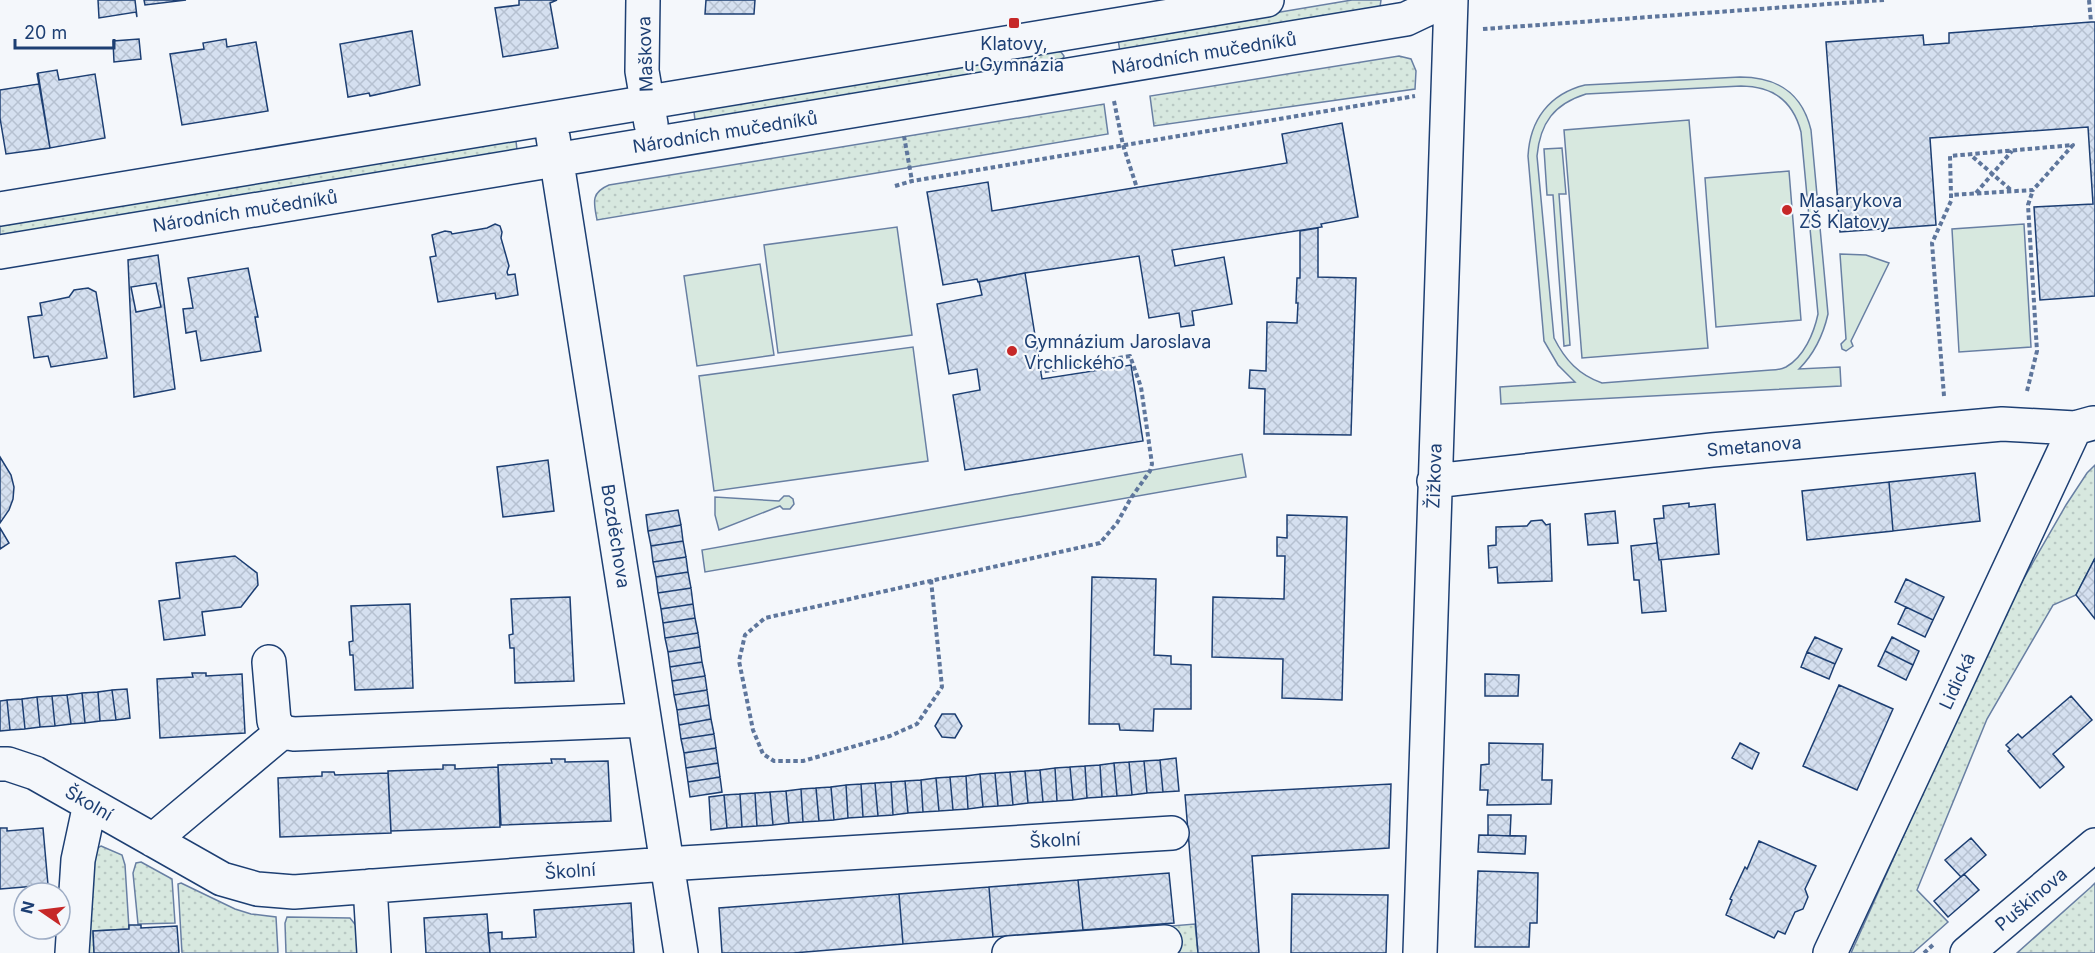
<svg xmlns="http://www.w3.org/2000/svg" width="2095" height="953" viewBox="0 0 2095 953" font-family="Inter,sans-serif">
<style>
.green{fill:url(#green-dots);stroke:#687fa3;stroke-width:1.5}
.pitch{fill:#d7e8df;stroke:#687fa3;stroke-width:1.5;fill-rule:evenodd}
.building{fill:url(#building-cross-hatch);stroke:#1d3f73;stroke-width:1.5;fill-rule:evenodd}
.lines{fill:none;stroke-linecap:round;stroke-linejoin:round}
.minor-casing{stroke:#1d3f73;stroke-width:36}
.major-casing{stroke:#1d3f73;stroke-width:36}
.path{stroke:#5e769c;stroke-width:4;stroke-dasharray:4.5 3;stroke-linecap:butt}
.minor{stroke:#f4f7fb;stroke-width:33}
.major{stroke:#f4f7fb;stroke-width:33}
.poi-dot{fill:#c62828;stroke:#f4f7fb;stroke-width:2}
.labels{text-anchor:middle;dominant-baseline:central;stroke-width:4.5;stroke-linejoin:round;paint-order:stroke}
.poi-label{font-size:18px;fill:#1d3f73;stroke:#f4f7fb;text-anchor:start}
.street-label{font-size:18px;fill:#1d3f73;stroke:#f4f7fb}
</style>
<defs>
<pattern id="green-dots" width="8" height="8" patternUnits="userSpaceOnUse" patternTransform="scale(1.5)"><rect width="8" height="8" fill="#d7e8df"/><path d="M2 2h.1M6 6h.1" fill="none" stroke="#b8c8c3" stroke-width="1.8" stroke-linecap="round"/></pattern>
<pattern id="building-cross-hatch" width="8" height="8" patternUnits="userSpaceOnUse" patternTransform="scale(1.5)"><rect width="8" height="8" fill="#d5e0f0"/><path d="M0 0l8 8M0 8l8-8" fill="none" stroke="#b6c1d1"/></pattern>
</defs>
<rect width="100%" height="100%" fill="#f4f7fb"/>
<path class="green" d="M1352,0h29l-1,7 -260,45 -2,-13z
M1056,51l5,1 3,4 -2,5 -367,59 -1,-8 4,-3z
M1399,56l12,3 5,12 -1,18 -261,37 -4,-30z
M1104,104l4,30 -511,86c-3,-17 -7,-27 12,-35z
M509,141h7l1,9 -517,88v-13z
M2095,465v93l-19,37 -23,10 -66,114 -70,171 31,32 -35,31h-62l150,-335 65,-113 21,-32z
M101,846l21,9 3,10 4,64 -36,2 1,22h-10l8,-101z
M141,862l31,17 3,44 -37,1 -5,-51 3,-10z
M181,883l54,26 16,5 25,3 2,36h-96l-4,-69z
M2095,883v70h-78l74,-66z
M287,917l63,1 8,10 4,25h-76l-1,-30z
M1195,924l3,29h-24l-39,-24z"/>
<path class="pitch" d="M1740,77c38,0 62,16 71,53l17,184c-5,22 -13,39 -29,55l41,-2 1,19 -340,18 -1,-17 75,-5 -17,-17 -14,-24 -16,-185c2,-36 21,-62 57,-71zM1741,86c31,0 52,15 60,46l17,182c-4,19 -14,43 -32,53 -4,2 -10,3 -15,3l-169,13c-23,-8 -37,-23 -48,-45l-17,-182c3,-33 17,-52 49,-62z
M1689,120l19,228 -126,10 -18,-228z
M1562,148l4,46h-7l11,151 -6,1 -11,-151h-6l-3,-46z
M1789,171l12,149 -85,7 -11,-149z
M2024,224l7,123 -72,5 -7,-123z
M897,227l15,108 -134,18 -14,-108z
M1840,254l26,1 23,8 -38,78 2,5 -7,5 -4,-2 -1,-5 5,-5z
M760,264l14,91 -77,11 -13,-90z
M913,347l15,114 -214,30 -15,-115z
M1242,454l4,23 -541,95 -3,-22z
M784,496h5l4,3 1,5 -4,5h-7l-3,-3 -61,24 -4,-15v-18l64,4z"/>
<path class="building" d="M98,0h37l2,17 -1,-5 -37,6z
M144,0h42l-41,5z
M519,0h38l-7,3 8,45 -55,9 -8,-49 24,-3z
M706,0h49l-1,14h-49z
M2091,22h4v274l-55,4 -6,-93 59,-3 -5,-77 -158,11 6,87 -96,7 -14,-190 97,-7 1,10 25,-2v-10z
M412,31l8,54 -50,11 -1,-3 -21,4 -8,-53z
M139,39l2,20 -27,3 -1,-21z
M226,39l1,8 29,-5 12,69 -86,14 -12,-71 34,-5 -1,-6z
M57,70l2,10 36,-6 10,64 -55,10 -12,-75z
M37,73l13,75 -44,6 -6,-36v-28l39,-6z
M1342,123l16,94 -37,7 1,3 -150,23 3,16 49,-9 8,47 -40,7 2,14 -13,2 -2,-14 -30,5 -10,-62 -114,17 -47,9 -1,-3 -34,6 -16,-93 61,-10 4,29 295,-48 -5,-29z
M495,224l5,2 2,6 -1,6 8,28 -2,6 1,3 7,-1 3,21 -22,4 -1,-6 -57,9 -8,-45 6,-1 -4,-21 13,-4 6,1 1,2 35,-6z
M1318,228v49l38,1 -5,157 -87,-1 1,-45 -16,-1 1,-18 16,1 1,-49 30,1 1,-20h-2l1,-25h3v-47z
M158,255l17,134 -41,8 -6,-137zM156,283l5,24 -25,5 -5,-25z
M248,268l10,49h-3l6,34 -60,10 -5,-30 -10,2 -3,-24 10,-1 -5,-30z
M1025,273l17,106 89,-14 12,76 -178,29 -12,-75 27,-5 -3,-21 -28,5 -12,-70 45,-9 -3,-13z
M88,288l8,4 11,66 -56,9 -3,-11 -14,2 -6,-41 14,-2 -2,-12 29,-6 5,-7z
M0,457l11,18 3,12 -1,12 -4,11 -9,13z
M548,460l6,51 -51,6 -6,-50z
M1975,473l5,48 -87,10 -4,-49z
M1889,482l4,49 -86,9 -5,-49z
M1689,503v4l26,-3 4,50 -60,6 -5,-41 10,-1 -1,-12z
M678,510l3,15 -33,6 -2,-16z
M1615,511l3,32 -30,2 -3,-31z
M1287,515l60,2 -5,183 -60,-2 1,-39 -71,-2 1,-60 71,2 1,-43h-8v-19l10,1z
M1542,520l4,5 4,-1 2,57 -54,2 -1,-16 -8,1 -1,-22 8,-1v-18l31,-1 4,-5z
M681,525l2,16 -32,5 -3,-15z
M0,528l9,15 -9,6z
M683,541l3,16 -33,5 -2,-16z
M1657,543l2,17h2l5,51 -24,2 -3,-33h-5l-3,-34z
M235,556l22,17 1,12 -17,22 -39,5 3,23 -41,5 -5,-39 21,-3 -4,-35z
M686,557l2,15 -32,5 -3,-15z
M2095,558v61l-19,-24z
M688,572l3,16 -33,5 -2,-16z
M1092,577l64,2 -2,76 17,1v8l20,1v44h-37l-1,22 -33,-1 -1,-6h-30z
M1906,579l38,18 -11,23 -38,-18z
M691,588l2,16 -32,5 -3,-16z
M570,597l4,84 -59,2 -1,-35h-4l-1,-13 4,-1 -2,-35z
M410,604l3,84 -58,2 -2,-35h-3l-1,-13 4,-1 -2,-35z
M693,604l2,14 -32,5 -2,-14z
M1906,607l27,13 -8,17 -27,-13z
M695,618l3,15 -33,5 -2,-15z
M698,633l2,14 -32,5 -3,-14z
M1815,637l27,12 -7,15 -28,-12z
M1892,637l27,14 -6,14 -28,-14z
M700,647l2,15 -32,5 -2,-15z
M1885,651l28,14 -7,15 -28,-14z
M1807,652l28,12 -6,15 -28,-12z
M702,662l3,14 -33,5 -2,-14z
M192,673h14v3l36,-2 3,59 -85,5 -3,-59 36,-2z
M1485,674l34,1 -1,21h-33z
M705,676l2,14 -33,5 -2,-14z
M1839,685l54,24 -36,81 -54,-24z
M127,689l3,29 -14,2 -4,-30z
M112,690l4,30 -16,1 -2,-29z
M707,690l2,15 -32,5 -3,-15z
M98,692l2,29 -15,2 -3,-30z
M82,693l3,30 -14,1 -4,-29z
M67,695l4,29 -16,2 -3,-30z
M52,696l3,30 -15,1 -3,-30z
M2071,696l21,24 -39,34 11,13 -24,21 -32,-37 2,-2 -4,-4 12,-11 4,4z
M37,697l3,30 -15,2 -3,-30z
M22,699l3,30 -15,1 -3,-30z
M7,700l3,30 -10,1v-30z
M709,705l2,14 -32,6 -2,-15z
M942,714h13l7,12 -7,12 -13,-1 -7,-11z
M711,719l3,15 -33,5 -2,-14z
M714,734l2,14 -32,5 -3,-14z
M1489,743l54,1 -1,36h10l-1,24 -64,1 1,-15h-8l1,-25 8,-1z
M1740,743l19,10 -7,16 -20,-11z
M716,748l2,15 -32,5 -2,-15z
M1176,758l3,33 -16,1 -3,-32z
M551,759h14v3l43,-1 3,60 -110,4 -3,-60 54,-2z
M1160,760l3,32 -16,1 -3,-32z
M1144,761l3,32 -15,2 -3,-33z
M1129,762l3,33 -15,1 -3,-33z
M718,763l2,14 -32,5 -2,-14z
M1114,763l3,33 -15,1 -2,-32z
M443,765h12v4l43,-2 2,60 -109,4 -3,-60 55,-2z
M1100,765l2,32 -15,1 -2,-32z
M1085,766l2,32 -14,2 -3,-33z
M1070,767l3,33 -16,1 -2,-33z
M1055,768l2,33 -14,1 -3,-32z
M1040,770l3,32 -15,1 -3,-32z
M1025,771l3,32 -15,2 -3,-33z
M322,772h12l1,3 53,-2 3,60 -111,4 -2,-59 44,-2z
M1010,772l3,33 -15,1 -3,-33z
M995,773l3,33 -15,1 -3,-33z
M980,774l3,33 -15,2 -2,-33z
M966,776l2,33 -15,1 -3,-33z
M720,777l2,15 -32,5 -2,-15z
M950,777l3,33 -14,1 -3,-33z
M936,778l3,33 -16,1 -2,-32z
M921,780l2,32 -15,1 -3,-32z
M905,781l3,32 -15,2 -2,-33z
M891,782l2,33 -15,1 -3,-33z
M875,783l3,33 -15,1 -2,-33z
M861,784l2,33 -15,1 -2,-33z
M1391,784l-2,64 -137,8 7,97h-61l-13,-158z
M846,785l2,33 -14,2 -3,-33z
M831,787l3,33 -15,1 -3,-33z
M816,788l3,33 -16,1 -2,-33z
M801,789l2,33 -14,1 -3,-32z
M786,791l3,32 -16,2 -3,-33z
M770,792l3,33 -16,1 -2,-33z
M755,793l2,33 -15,1 -2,-33z
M740,794l2,33 -15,1 -3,-33z
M724,795l3,33 -16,2 -2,-33z
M1488,815h23l-1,21 -22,-1z
M0,828h7v3l36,-3 5,57 -48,4z
M1479,835l47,1 -1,18 -47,-2z
M1971,838l15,17 -25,22 -16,-17z
M1759,841l57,25 -11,23 3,8 -5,12 -8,3 -10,22 -7,-3 -4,7 -48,-23 6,-15 -2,-1 15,-32 2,2z
M1478,871l60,2 -1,50h-7l-1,24h-54z
M1169,873l5,50 -91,7 -5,-50z
M1964,874l15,16 -31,27 -14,-16z
M1078,880l5,50 -90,7 -4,-50z
M989,887l4,50 -90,7 -4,-50z
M899,894l4,50 -110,9h-71l-3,-45z
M1292,894l96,1 -2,58h-95z
M631,903l3,50h-144l-2,-20 14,-1v7l34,-2 -2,-27z
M487,914l3,39h-64l-2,-35z
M129,925h12v3l36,-2 2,27h-85l-1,-22 36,-2z"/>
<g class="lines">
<g class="minor-casing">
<path id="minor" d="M643,0l-1,71 9,53
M553,137l128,816
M0,209l1267,-209
M0,252l1406,-233 40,-19
M1434,481l278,-31 290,-26 73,4
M269,662l5,59 8,11 12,2 350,-14
M0,764h8l27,9 187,106 35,10 37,3 372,-28 506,-31
M153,840l129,-108
M370,886l4,67
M72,953l6,-93 12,-56
M1009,953l156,-11
M1420,953l31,-953
M1830,953l245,-525 18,-5"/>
</g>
<g class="major-casing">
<path id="major" d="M1967,953l128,-108"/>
</g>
<path class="path" d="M2089,0l2,22
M1483,29l401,-29
M1114,101l9,44 14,43
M904,136l8,45
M1973,157l39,34
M895,186l17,-5 503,-85
M1976,193l36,-42
M2027,391l10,-40 -9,-146 5,-15
M1944,396l-12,-153 19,-42v-6l-1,-39 123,-11 -40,45 -82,5
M931,580l11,107 -25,37 -27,12 -87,25h-29l-11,-7 -10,-24 -14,-69 6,-26 20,-17 335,-75 17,-20 14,-25 19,-27 2,-7 -11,-77 -11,-31 -89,16
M1924,953l11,-10"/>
<use href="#minor" class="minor"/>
<use href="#major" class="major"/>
</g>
<g class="poi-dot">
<rect x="1008" y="17" width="12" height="12" rx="3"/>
<circle cx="1787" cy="210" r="6"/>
<circle cx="1012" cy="351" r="6"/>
</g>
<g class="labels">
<g class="poi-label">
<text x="1014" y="43" text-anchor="middle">Klatovy,<tspan x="1014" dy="21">u Gymnázia</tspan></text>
<text x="1799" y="200">Masarykova<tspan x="1799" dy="21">ZŠ Klatovy</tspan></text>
<text x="1024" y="341">Gymnázium Jaroslava<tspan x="1024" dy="21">Vrchlického</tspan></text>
</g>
<g class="street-label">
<text transform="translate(1204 53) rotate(-9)">Národních mučedníků</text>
<text transform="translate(645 54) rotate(-92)">Maškova</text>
<text transform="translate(725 132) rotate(-9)">Národních mučedníků</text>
<text transform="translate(245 211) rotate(-9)">Národních mučedníků</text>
<text transform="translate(1754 446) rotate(-5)">Smetanova</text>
<text transform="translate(1434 476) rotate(-88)">Žižkova</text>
<text transform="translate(616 536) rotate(81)">Bozděchova</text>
<text transform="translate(1957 681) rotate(-65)">Lidická</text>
<text transform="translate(89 803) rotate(30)">Školní</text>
<text transform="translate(1055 840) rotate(-3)">Školní</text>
<text transform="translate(570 871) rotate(-4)">Školní</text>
<text transform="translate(2031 899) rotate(-40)">Puškinova</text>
</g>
</g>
<g transform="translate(42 911) rotate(284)"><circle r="28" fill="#f4f7fb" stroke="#9eadc5" stroke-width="1.5"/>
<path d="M0-4.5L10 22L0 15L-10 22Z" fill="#c62828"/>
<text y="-9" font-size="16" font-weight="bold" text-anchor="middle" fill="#1d3f73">N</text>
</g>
<path d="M15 39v9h99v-9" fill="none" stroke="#1d3f73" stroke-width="3"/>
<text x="24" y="39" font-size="18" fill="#1d3f73" stroke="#f4f7fb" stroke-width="4.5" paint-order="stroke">20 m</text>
</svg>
